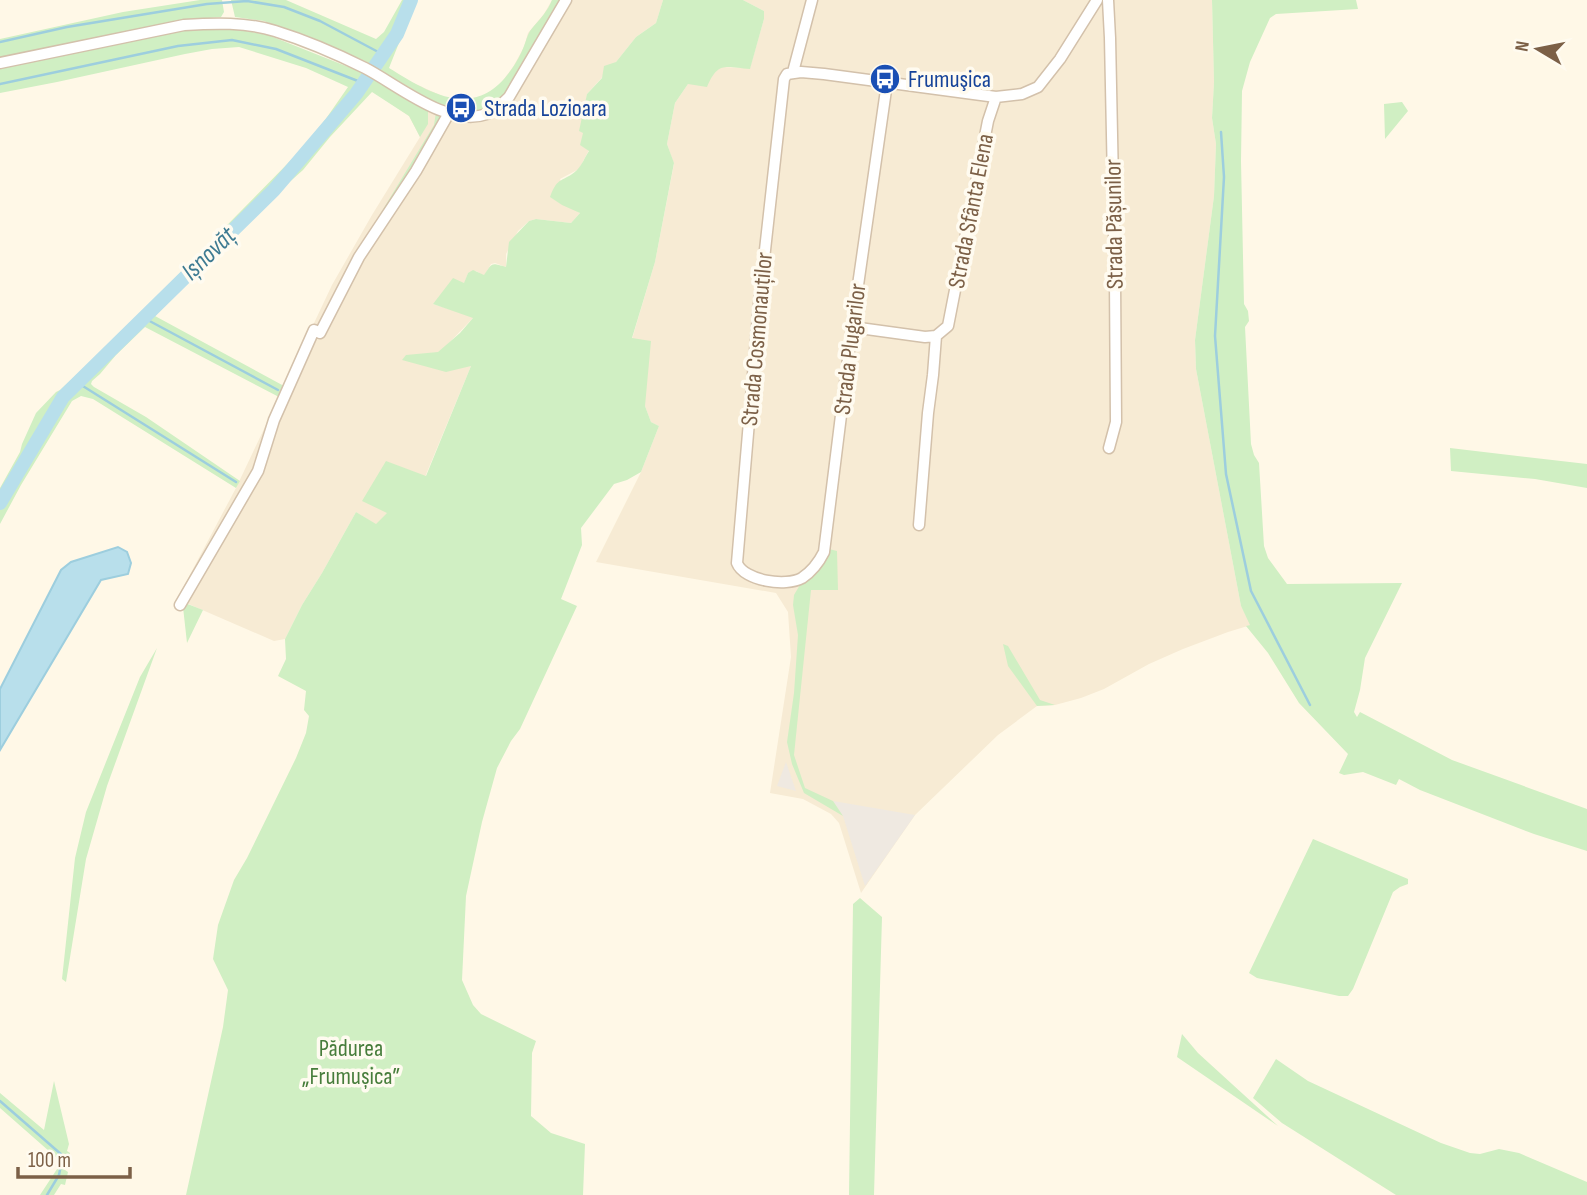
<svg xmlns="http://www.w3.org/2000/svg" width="1587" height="1195" viewBox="0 0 1587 1195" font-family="'Sofia Sans Condensed',sans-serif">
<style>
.residential{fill:#f7ebd4}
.industrial{fill:#efe9e1}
.green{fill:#d0efc3}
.water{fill:#b8dfeb;stroke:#9dcede;stroke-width:2}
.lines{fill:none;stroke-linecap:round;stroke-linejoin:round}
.stream{stroke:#9dcede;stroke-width:2.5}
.river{stroke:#b8dfeb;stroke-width:14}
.minor-casing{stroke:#d3c1ab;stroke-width:13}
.minor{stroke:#fff;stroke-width:10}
.labels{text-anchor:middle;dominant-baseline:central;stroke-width:7;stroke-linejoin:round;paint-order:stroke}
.transit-label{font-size:24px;fill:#164399;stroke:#fffbf0;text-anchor:start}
.street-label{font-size:24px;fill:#7c6047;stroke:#fffbf0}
.park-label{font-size:24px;fill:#477d3b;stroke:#fffbf0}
.water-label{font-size:26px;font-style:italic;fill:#3e7b92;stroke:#fffbf0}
</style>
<rect width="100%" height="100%" fill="#fff8e7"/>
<path class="residential" d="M552,0h111l-7,23 -20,14 -20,25 -29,32 -4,39 6,17 -10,19 -19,10 13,30 7,4 -9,10 -35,-4 -7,2 -11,10 -12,23v13l-11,-4 -4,1 -7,12 -8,-5 -8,2 -4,11 -31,20 41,13 -28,29 25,20 -46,111 -49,48 -20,-13 -34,61 -20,32 -17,34 -11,2 -97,-42 59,-111 96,-203 40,-70 48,-78 -11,-21 -40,-27 14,-24 28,17 38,17h16l18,-3 9,-5 9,-8 12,-16 11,-20 4,-14 16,-19z
M743,0h469l2,82 -2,36 4,26 -2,52 -19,144 1,29 45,237 10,19 -23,7 -45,17 -34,15 -45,25 -23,9 -26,7 -18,1 -39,29 -83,80 -54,78 -22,-70 -8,-9 -28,-15 -33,-6 21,-136 -3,-45 -12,-19 -180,-31 45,-90 18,-46 -8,-4 -6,-16 -13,-67 23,-77 19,-98 -7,-20 8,-41 13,-19 34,-17 28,1 14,-49v-8z"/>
<path class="industrial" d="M786,762l10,29 -19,-5z
M833,801l82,14 -50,71 -22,-70z"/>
<path class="green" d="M200,0h22l2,12 -3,5 -35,3 -186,37v-18l123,-27z
M231,0h55l90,39 8,-7 18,-32h14l-27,68c42,26 86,53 122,2 5,-7 10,-16 13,-24 2,-5 3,-10 6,-15 4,-6 10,-11 14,-17 3,-4 6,-9 8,-14h9l-51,90 -20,19 -15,3h-13l-28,-10 -69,-41 -68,-27 -33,-13 -29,-4z
M663,0h80l21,11v8l-14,50c-25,-2 -32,-8 -43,18l-19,-3 -13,19 -8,41 7,19 -19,99 -23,76 19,3 -6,65 6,16 8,4 -18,46 -14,8 -13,4 -33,44 1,17 -21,54 16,7 -57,123 -9,12 -14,27 -15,54 -16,74 -4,84 11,25 8,9 55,27 -4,12 -1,63 20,17 34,11 -2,51h-397l37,-168 5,-37 -15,-31 5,-34 16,-45 13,-22 49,-100 10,-25 3,-17 -5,-6 2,-19 -28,-15 8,-17 -1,-20 17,-34 20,-32 34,-61 20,12 11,-11 -25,-12 24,-40 40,15 45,-110 -25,6 -44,-12 4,-5 32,-3 22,-19 13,-15 -40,-14 20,-26 11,5 4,-10 5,-3 11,5c9,-13 7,-12 22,-8l3,-25 20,-21 7,-2 35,4 9,-10 -18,-8 -12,-8c8,-22 13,-14 27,-27 5,-5 8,-13 12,-19l-9,-6 3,-12 -4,-2 8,-37 15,-16 2,-12 12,-4 20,-25 20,-14z
M1212,0h144l2,9 -82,5 -6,4 -20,44 -8,29 -1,70 3,143 4,7 1,10 -4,6 6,117 3,11 5,8 5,83 4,12 19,26 115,-1 -37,75 -5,32 -6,22 3,5 3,-5 92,48 135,49v42l-53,-17 -114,-44 -21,-11 -3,6 -33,-13 -19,3 -5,-2 9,-19 -49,-51 -31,-50 -22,-27 4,-1 -9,-19 -45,-237 -1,-29 19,-144 2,-52 -4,-26 2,-36z
M205,29h30l33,6 88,35 72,39v15l-8,13 -11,-21 -37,-24 -42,45 -27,33 -28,25 -120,121 129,70 -5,11 -134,-70 -29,28 -16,19 -8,7 -1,3 3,3 52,30 94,64 -4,7 -143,-89 -12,-3 -9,5 -51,84 -21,39v-36l20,-36 2,-8 14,-31 20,-21 4,-2 52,-48 185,-188 28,-34 23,-33 -42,-19 -67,-21 -27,2 -27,5 -128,28 -57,11v-25l183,-37z
M1402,102l6,9 -23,28 -1,-35z
M436,112l8,4 -3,7 -63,99 -2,-1 58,-96z
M1450,448l137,16v24l-52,-9 -84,-8z
M829,549l8,2 1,39h-27l-17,165 11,33 28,13 10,15 -39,-23 -12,-29 -5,-22 7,-49 4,-58 -5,-30 1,-10 7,-12 17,-15z
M185,603l18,7 -16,33 -4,-36z
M1003,644l5,2 32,54 15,5 -18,1 -29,-40z
M157,648l-50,138 -21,73 -20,123 -4,-3 13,-121 11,-46 54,-135z
M1313,839l95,40v5l-8,3 -7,5 -40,97 -5,7h-9l-82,-18 -8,-5z
M860,898l22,19 -8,278h-25l4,-291z
M1182,1034l16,19 80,73 -101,-69z
M1276,1059l32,22 133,62 29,10 10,1 19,-5 20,4 68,29v13h-191l-114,-72 -29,-25z
M54,1081l15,63 -2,7 3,2 -2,13 -10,-7 -58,-51v-15l44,37z
M59,1166l9,6 -3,13 -4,-1 -7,11h-14z"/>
<path class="water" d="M118,547l9,5 4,11 -3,11 -27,6 -101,170v-61l61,-119 10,-8z"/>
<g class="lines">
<path class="stream" d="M0,42l67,-15 140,-23 40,-3 37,6 36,14 62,33
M0,84l178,-38 54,-6 44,9 87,34
M1221,132l3,45 -9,159 11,138 25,117 59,114
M144,318l134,72
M78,383l158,99
M0,1101l62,54v3
M47,1195l12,-20 1,-5"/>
<path class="river" d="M0,503l63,-106 211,-207 82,-96 41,-60 14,-34"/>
<g class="minor-casing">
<path id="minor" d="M1108,0l2,38 5,242 1,142 -7,26
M0,63l184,-38c31,-2 62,-3 91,6 29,9 62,23 90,37 33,17 83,60 122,46 9,-4 15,-10 22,-17l57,-97
M793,72l19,-72
M887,83l-35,244 -28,225c-5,10 -13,20 -22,26 -16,9 -58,3 -65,-15l22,-259 25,-225 3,-5 14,-2 23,2 172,23 26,-3 16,-7 22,-28 37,-59
M852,327l73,10 11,-1 12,-10 40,-205 8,-24
M919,525l9,-112 5,-38 3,-39
M180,605l78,-134 16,-51 40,-90 6,3 39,-76 57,-86 33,-58"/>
</g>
<use href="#minor" class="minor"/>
</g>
<defs>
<g id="bus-disc" transform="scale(1.575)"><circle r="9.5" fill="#1a4fb4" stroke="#fffbf0"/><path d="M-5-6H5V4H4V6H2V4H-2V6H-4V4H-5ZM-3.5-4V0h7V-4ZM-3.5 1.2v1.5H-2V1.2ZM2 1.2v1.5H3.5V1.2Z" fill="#fff"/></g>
</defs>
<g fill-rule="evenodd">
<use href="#bus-disc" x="885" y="79"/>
<use href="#bus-disc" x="461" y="108"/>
</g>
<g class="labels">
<g class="transit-label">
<text x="908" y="79">Frumuşica</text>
<text x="484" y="108">Strada Lozioara</text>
</g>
<g class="street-label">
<text transform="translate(971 211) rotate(-79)">Strada Sfânta Elena</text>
<text transform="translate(1114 224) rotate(-91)">Strada Pășunilor</text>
<text transform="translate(757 339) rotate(-85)">Strada Cosmonauților</text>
<text transform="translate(850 349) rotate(-83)">Strada Plugarilor</text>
</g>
<g class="park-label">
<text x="351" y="1048">Pădurea<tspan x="351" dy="28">„Frumușica”</tspan></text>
</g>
<g class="water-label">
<text transform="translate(209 254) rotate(-44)">Ișnovăț</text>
</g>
</g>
<g transform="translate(1538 49) rotate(280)" stroke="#fffbf0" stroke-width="5" paint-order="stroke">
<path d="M0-5L12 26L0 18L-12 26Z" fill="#7c6047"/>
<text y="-10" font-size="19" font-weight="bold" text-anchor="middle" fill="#7c6047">N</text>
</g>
<path d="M18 1167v10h112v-10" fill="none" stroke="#7c6047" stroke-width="3.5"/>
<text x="28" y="1167" font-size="21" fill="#7c6047" stroke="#fffbf0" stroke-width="5" paint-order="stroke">100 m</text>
</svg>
